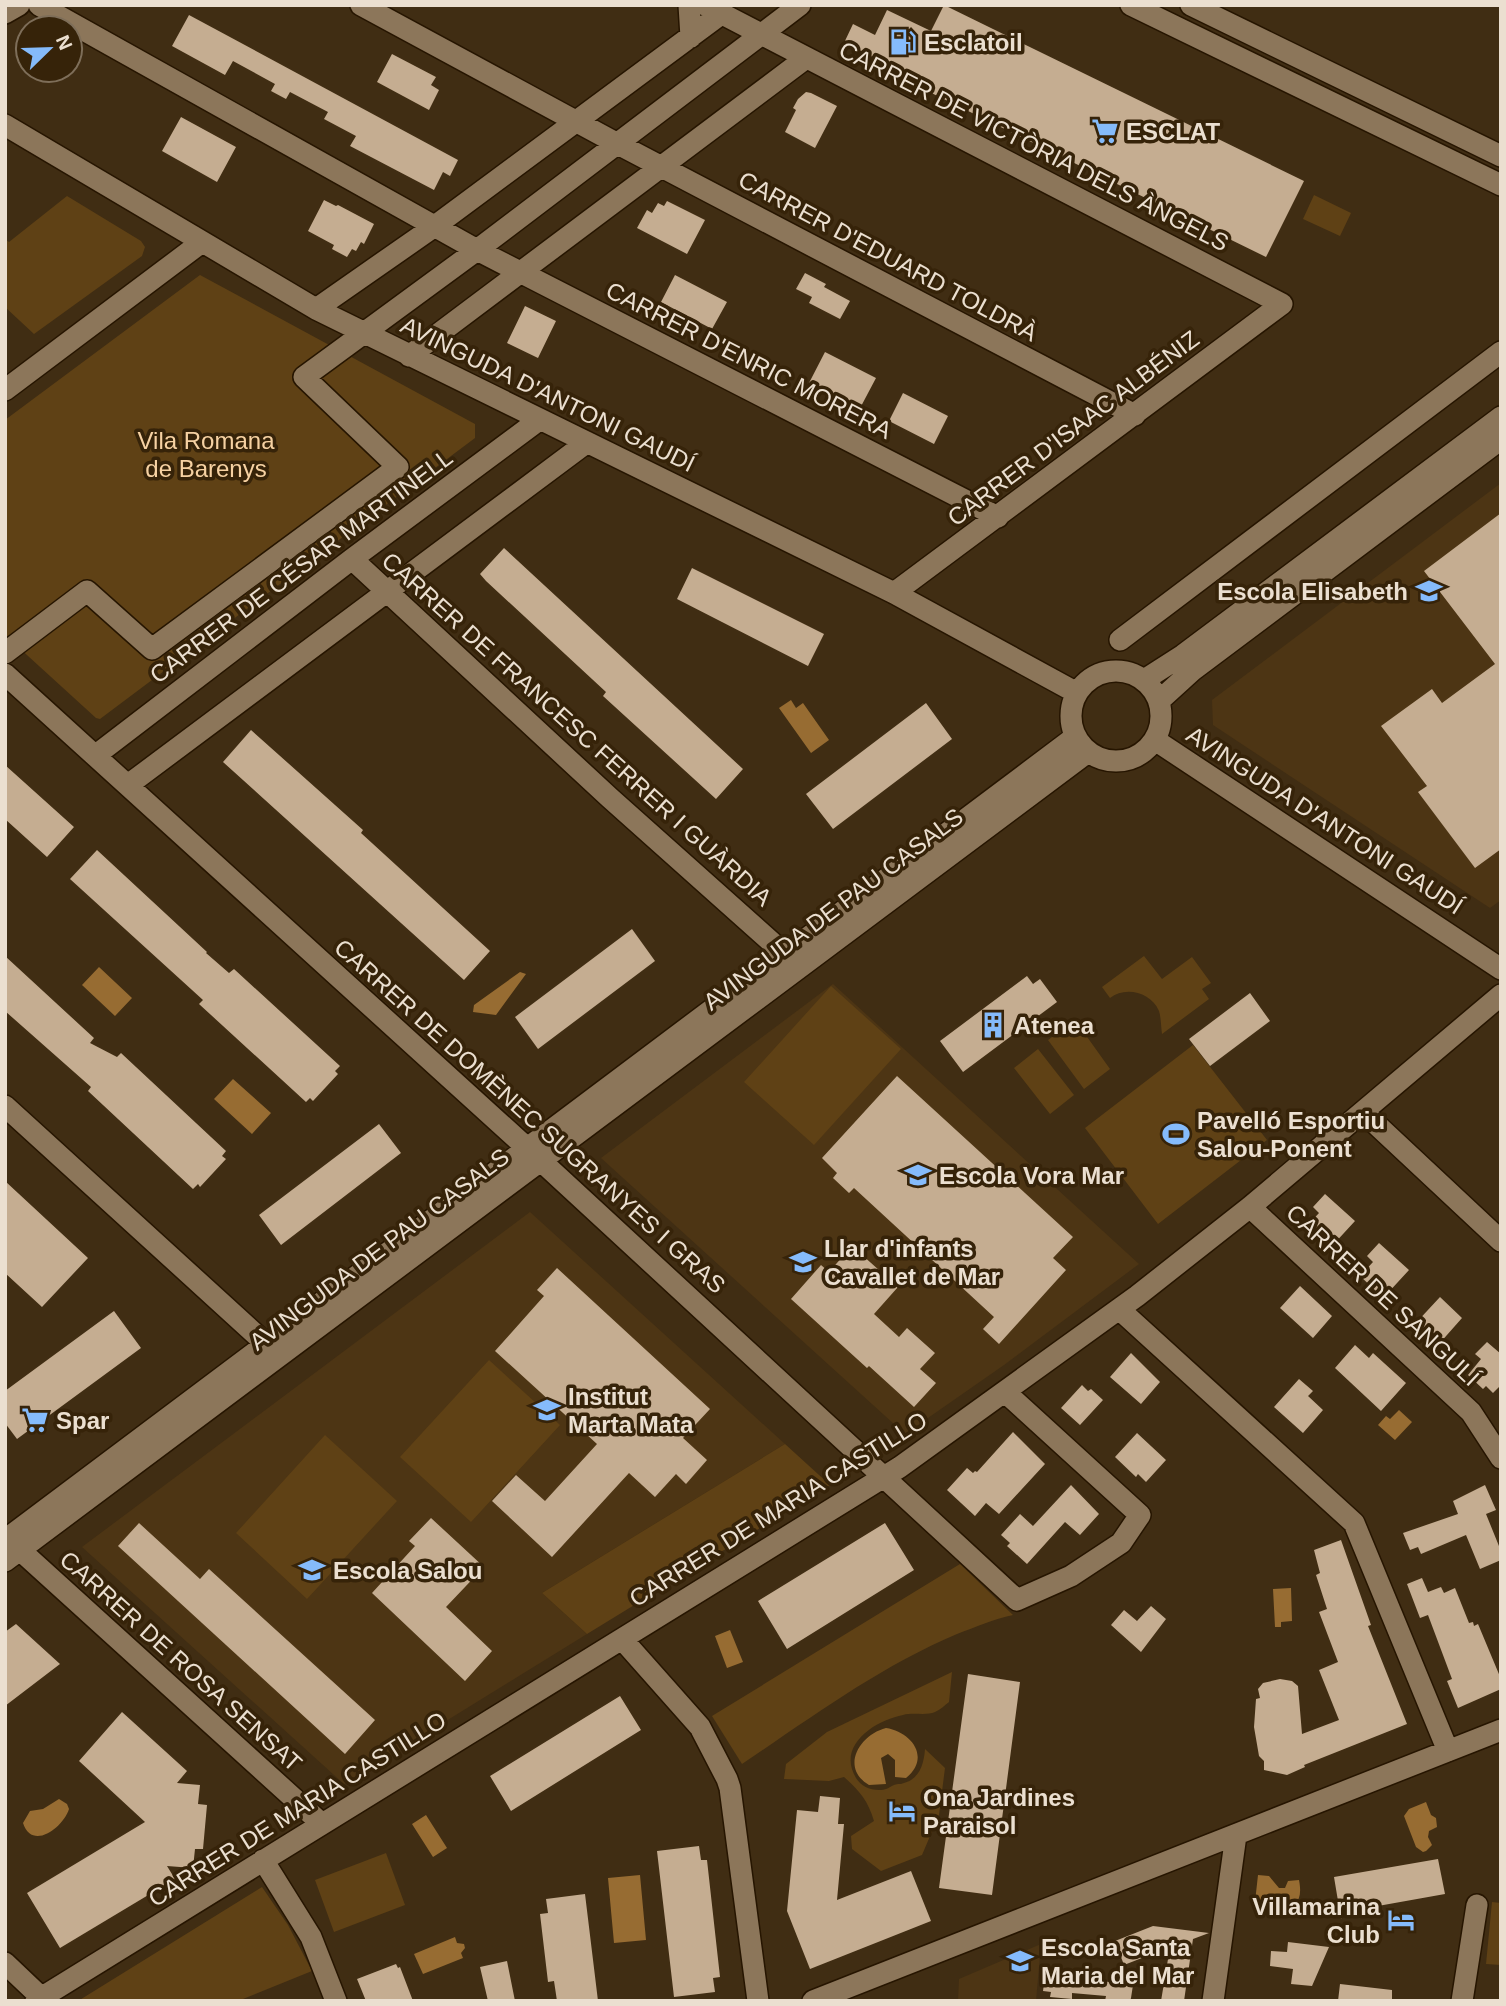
<svg xmlns="http://www.w3.org/2000/svg" width="1506" height="2006" viewBox="0 0 1506 2006" font-family="Helvetica,sans-serif">
<style>
.built{fill:#4d3514}
.green{fill:#5f4115}
.water{fill:#976c32}
.building{fill:#c5ad91}
.lines{fill:none;stroke-linecap:round;stroke-linejoin:round}
.minor-casing{stroke:#261500;stroke-width:24}
.minor{stroke:#8c765a;stroke-width:21}
.labels{text-anchor:middle;dominant-baseline:central;stroke-width:7;stroke-linejoin:round;paint-order:stroke}
.poi-label{font-size:24px;font-weight:bold;fill:#ebdfd0;stroke:#362309;text-anchor:start}
.street-label{font-size:24px;fill:#ebdfd0;stroke:#362309}
.park-label{font-size:24px;fill:#f6d1a2;stroke:#362309}
</style>
<rect width="100%" height="100%" fill="#402d13"/>
<path class="built" d="M1501,483v417l-11,8 -277,-183 -1,-25z
M833,984l306,280 -135,101 -99,69 -304,-276z
M530,1212l255,232 -243,149 45,41 -243,150 -262,-237z
M1041,1944l-5,57h-78l1,-22z"/>
<path class="green" d="M1314,195l37,18 -11,23 -37,-17z
M67,196l74,45 4,6 -3,9 -108,78 -29,-27v-68l4,3z
M200,275l275,149v14l-375,281 -4,-1 -91,-83v-215z
M1144,956l18,23 30,-22 19,26 -9,6 7,10 -47,35c-1,-7 -1,-17 -3,-23 -8,-19 -34,-25 -49,-13l-8,-11z
M831,986l70,63 -87,96 -70,-63z
M1075,1020l35,49 -26,20 -36,-49z
M1193,1045l74,95 -109,84 -73,-96z
M1038,1049l36,46 -24,19 -36,-46z
M489,1360l71,65 -89,97 -71,-65z
M325,1435l72,66 -90,98 -71,-66z
M785,1444l45,41 -243,149 -45,-41z
M960,1564l53,51c-20,4 -37,12 -56,19 -78,33 -145,83 -215,130l-30,-48z
M952,1672l-3,30c-4,3 -9,8 -14,10 -9,4 -22,0 -32,3 -27,5 -67,30 -47,63 5,8 13,12 23,12 7,0 9,-2 15,-5 5,-2 5,0 10,-2 16,-4 20,-20 21,-34l20,19 -6,47 -17,40 -41,16 -29,-22 -1,-13 23,-15c-6,-20 -14,-30 -30,-44l-15,4 -45,-2 2,-15 41,-32z
M386,1853l19,52 -71,27 -19,-52z
M262,1887l26,38 24,46 -74,30h-160z
M1492,1902l9,1v62l-15,-1z"/>
<path class="water" d="M791,700l5,8 7,-5 26,37 -18,13 -32,-45z
M99,967l33,31 -17,18 -33,-31z
M520,972l6,2 -30,41 -23,-3 1,-7z
M233,1079l38,34 -19,21 -38,-35z
M1399,1410l13,12 -17,18 -17,-15 8,-9 4,3z
M1291,1588l1,33 -11,1v5h-6l-2,-38z
M730,1630l13,32 -16,6 -12,-32z
M886,1728c26,4 45,30 20,50l-11,-1v-17l-7,-6 -7,4 5,26 -17,1c-29,-17 -10,-50 17,-57z
M59,1799l8,5 2,5c-6,19 -37,42 -46,14l7,-12 13,-2z
M1426,1802l5,13 5,3 1,9 -8,4 -1,6 4,8 -6,6 -3,1 -7,-5 -12,-31 5,-7z
M426,1815l21,33 -14,9 -21,-33z
M640,1875l6,65 -32,3 -6,-65z
M1258,1875l11,1 10,12h6l3,-7 11,-1c7,36 -20,25 -44,22z
M455,1937l2,6 7,1 1,4 -4,5 2,5 -40,16 -9,-20z"/>
<path class="building" d="M944,5l360,176 -38,76 -359,-176 3,-6 -66,-32 9,-19 22,11 12,-25 44,21z
M189,15l269,145 -8,16 -7,-4 -9,18 -84,-44 6,-10 -32,-17 4,-7 -38,-20 -4,7 -15,-8 4,-7 -42,-23 -8,14 -53,-29z
M392,54l44,23 -5,8 8,5 -10,20 -52,-28z
M806,92l5,1 26,13 -22,42 -30,-16 11,-22 -3,-2 5,-9z
M181,117l55,30 -19,35 -55,-31z
M324,200l12,6 2,-1 36,19 -10,20 -3,-2 -5,9 -4,-2 -5,8 -15,-8 2,-4 -26,-14z
M667,201l38,19 -18,34 -50,-26 10,-18 5,3 6,-10 6,3z
M805,273l21,11 -2,3 26,14 -10,18 -31,-16 3,-6 -16,-8z
M675,275l52,27 -15,27 -51,-27z
M525,306l31,15 -18,37 -31,-15z
M825,352l51,26 -18,34 -49,-29z
M903,393l45,23 -14,28 -45,-23z
M1501,513v336l-26,19 -57,-76 9,-6 -46,-60 51,-37 10,14 53,-39 -71,-93z
M504,548l239,221 -27,30 -113,-103 3,-4 -120,-111 -6,-7z
M692,568l132,66 -16,32 -131,-67z
M926,703l26,36 -119,90 -27,-35z
M251,730l112,100 -2,3 129,118 -26,29 -241,-218z
M5,765l69,62 -27,30 -42,-38z
M97,850l110,102 -1,1 23,20 5,-4 106,97 -5,5 3,3 -25,27 -3,-3 -4,4 -107,-98 4,-4 -133,-121z
M632,929l23,32 -117,88 -23,-32z
M5,956l89,82 -4,5 27,14 4,-4 105,98 -4,5 4,3 -26,28 -2,-3 -5,5 -105,-98 3,-4 -86,-76z
M1027,976l6,8 7,-5 17,23 -94,70 -23,-31z
M1250,993l20,28 -60,45 -21,-27z
M897,1076l176,161 -20,21 13,12 -67,74 -16,-15 11,-12 -140,-129 -5,5 -16,-15 4,-5 -15,-15z
M379,1124l22,29 -120,92 -22,-30z
M5,1181l83,77 -46,49 -37,-34z
M1325,1194l30,27 -23,25 -8,-7 -2,3 -16,-15 13,-14 -6,-6z
M1379,1243l30,27 -23,25 -8,-7 -2,3 -16,-15 13,-14 -6,-6z
M852,1246l46,41 -24,27 25,23 8,-9 28,25 -15,16 16,14 -22,24 -45,-41 -2,2 -76,-69 30,-34 8,7z
M557,1268l153,141 -27,29 24,22 -21,24 -10,-10 -21,23 -26,-24 -77,84 -60,-56 24,-26 29,26 52,-57 -102,-93 49,-55 -7,-6z
M1300,1286l32,30 -19,22 -33,-30z
M1440,1297l22,21 -23,26 -7,-7 -3,3 -15,-15z
M114,1311l27,37 -124,91 -12,-16v-32z
M1487,1342l14,12v31l-8,8 -7,-7 -3,3 -15,-14 13,-16 -6,-5z
M1355,1345l14,13 4,-5 33,30 -25,28 -46,-43z
M1131,1353l29,29 -19,22 -31,-27z
M1299,1379l14,12 -5,5 15,14 -20,23 -29,-26z
M1082,1385l6,6 3,-2 12,11 -23,25 -19,-17z
M1013,1432l32,32 -46,50 -13,-11 -11,13 -28,-26 20,-22 6,5 2,-2 2,1z
M1137,1433l29,27 -20,22 -8,-8 -2,3 -21,-20z
M1071,1485l28,29 -19,21 -15,-13 -38,42 -20,-18 3,-3 -9,-8 19,-21 13,12z
M1485,1485l11,25 -10,4 15,37v9l-21,9 -14,-34 -45,19 -3,-7 -8,3 -7,-17 55,-19 -5,-13z
M431,1518l53,49 -38,40 46,44 -27,30 -93,-88 43,-47 -6,-5z
M139,1523l61,56 9,-10 166,151 -30,34 -227,-208z
M885,1523l29,47 -127,79 -29,-48z
M1341,1540l30,85 -3,1 39,98 -103,41 1,2 -18,8 -23,-5v-9l-5,-5 -5,-29 2,-28 4,-1 -2,-9 5,-6 17,-4 12,2 6,5 4,48 37,-14 -20,-50 19,-8 -19,-50 8,-3 -11,-34 4,-2 -6,-23z
M1422,1578l6,14 13,-5 3,6 11,-5 14,35 4,-1 1,4 4,-2 23,55v10l-43,19 -11,-27 5,-2 -24,-64 -8,3 -13,-34z
M1151,1606l15,13 -25,33 -30,-27 13,-15 13,11z
M16,1624l44,40 -55,42v-74z
M968,1674l52,8 -28,213 -53,-7z
M620,1696l21,34 -130,81 -21,-35z
M122,1712l65,59 -10,12 23,2 -2,19 9,1 -4,44h-8l-2,19 -26,-2 8,13 -115,69 -33,-55 118,-71 -66,-61z
M820,1796l20,2 -2,26h6l-7,76 74,-29 20,50 -121,48 -23,-58 10,-101 21,2z
M699,1846l2,14h6l13,117 -7,1 2,14 -41,5 -17,-146z
M1438,1859l7,35 -95,17 1,-15 -10,23 -7,-42z
M585,1894l13,107h-41l-3,-20 -6,1 -8,-68 8,-1 -2,-14z
M1153,1926l56,7 -16,6 -9,62h-23l9,-54 -46,18 -9,-24z
M1288,1942l41,5 -17,39 -21,-2 2,-15 -23,-3 1,-15 16,1z
M507,1961l8,40h-27l-8,-34z
M396,1964l2,4 2,-1 13,34h-47l-9,-22z
M1046,1969l50,6 -10,4 47,6 -2,13 -1,3h-25l1,-5 -34,-3v6l-22,-2 1,-5 -8,-1z
M1340,1984l52,6v11h-54z"/>
<g class="lines">
<g class="minor-casing">
<path id="minor" d="M39,5l438,245 521,267
M361,5l255,138 519,272
M689,5l2,32
M705,5l577,299 -388,289
M1131,5l370,180
M1191,5l310,151
M5,13l14,-8
M5,125l311,184 578,284 183,100
M316,309l119,-83 286,-212
M409,356l397,-298
M5,390l197,-148
M352,559l258,239 185,165
M1120,640l381,-288
M5,653l82,-62 65,58 246,-182 -94,-90 173,-127 323,-245
M1071 716a45 45 0 1 1 90 0a45 45 0 1 1-90 0Z
M5,674l522,474 490,452 54,-24 50,-33 19,-28 -135,-123
M1144,680l39,-25 318,-238
M1159,701l34,-31 308,-231
M1155,740l346,229
M96,755l256,-196 187,-139
M128,785l458,-342
M5,1106l270,246
M1363,1112l138,129
M1250,1207l221,205 30,46
M1119,1309l235,214 94,228
M5,1540l1070,-803
M10,1541l312,283
M5,1561l1083,-809
M622,1639l78,88 27,52 3,9 28,213
M263,1860l48,77 25,64
M5,1963l40,38
M36,2001l864,-534 237,-171 113,-89 251,-212
M813,2001l688,-271
M1213,2001l23,-166
M1462,2001l15,-96"/>
</g>
<use href="#minor" class="minor"/>
</g>
<defs>
<g id="fuel-bare" transform="scale(2.1)"><path d="M-5.5-6h7V0h2V4h1.3V-2.5L3-4.5l.8-.8L6-3V5H2.5V1h-1V6h-7ZM-4.2-4.7v3.2H.2V-4.7Z" fill="#85bbfb" stroke="#362309" stroke-width="2.5" paint-order="stroke"/></g>
<g id="supermarket-bare" transform="scale(2.1)"><path d="M-6-5.5h2.5l.6 2H6L4.5 2H-2.5L-4.4-4H-6ZM-1.5 3.2a1.3 1.3 0 1 0 .1 0ZM3 3.2a1.3 1.3 0 1 0 .1 0Z" fill="#85bbfb" stroke="#362309" stroke-width="2.5" paint-order="stroke"/></g>
<g id="school-bare" transform="scale(2.1)"><path d="M0-5L7-2L0 1L-7-2ZM-4 1L0 2.5L4 1V4Q0 6-4 4Z" fill="#85bbfb" stroke="#362309" stroke-width="2.5" paint-order="stroke"/></g>
<g id="building-bare" transform="scale(2.1)"><path d="M-4-6H4V6H1V3H-1V6H-4ZM-2.5-4.3h1.7v1.8h-1.7ZM.8-4.3h1.7v1.8H.8ZM-2.5-1h1.7V.8h-1.7ZM.8-1h1.7V.8H.8Z" fill="#85bbfb" stroke="#362309" stroke-width="2.5" paint-order="stroke"/></g>
<g id="stadium-bare" transform="scale(2.1)"><path d="M0-5a6.5 5 0 1 0 0 10a6.5 5 0 1 0 0-10ZM-3.5-1.8h7v3.6h-7Z" fill="#85bbfb" stroke="#362309" stroke-width="2.5" paint-order="stroke"/></g>
<g id="hotel-bare" transform="scale(2.1)"><path d="M-6-4.5h1.5V1H6V5H4.5V3h-9V5H-6ZM-4 0a1.8 1.8 0 1 1 3.6 0ZM.5 0V-2.5h3Q6-2.5 6 0Z" fill="#85bbfb" stroke="#362309" stroke-width="2.5" paint-order="stroke"/></g>
</defs>
<g fill-rule="evenodd">
<use href="#fuel-bare" x="903" y="42"/>
<use href="#supermarket-bare" x="1105" y="131"/>
<use href="#school-bare" x="1429" y="591"/>
<use href="#building-bare" x="993" y="1025"/>
<use href="#stadium-bare" x="1176" y="1134"/>
<use href="#school-bare" x="918" y="1175"/>
<use href="#school-bare" x="803" y="1262"/>
<use href="#school-bare" x="547" y="1410"/>
<use href="#supermarket-bare" x="35" y="1420"/>
<use href="#school-bare" x="312" y="1570"/>
<use href="#hotel-bare" x="902" y="1811"/>
<use href="#hotel-bare" x="1401" y="1920"/>
<use href="#school-bare" x="1020" y="1961"/>
</g>
<g class="labels">
<g class="poi-label">
<text x="924" y="42">Esclatoil</text>
<text x="1126" y="131">ESCLAT</text>
<text x="1408" y="591" text-anchor="end">Escola Elisabeth</text>
<text x="1014" y="1025">Atenea</text>
<text x="1197" y="1120">Pavelló Esportiu<tspan x="1197" dy="28">Salou-Ponent</tspan></text>
<text x="939" y="1175">Escola Vora Mar</text>
<text x="824" y="1248">Llar d'infants<tspan x="824" dy="28">Cavallet de Mar</tspan></text>
<text x="568" y="1396">Institut<tspan x="568" dy="28">Marta Mata</tspan></text>
<text x="56" y="1420">Spar</text>
<text x="333" y="1570">Escola Salou</text>
<text x="923" y="1797">Ona Jardines<tspan x="923" dy="28">Paraisol</tspan></text>
<text x="1380" y="1906" text-anchor="end">Villamarina<tspan x="1380" dy="28">Club</tspan></text>
<text x="1041" y="1947">Escola Santa<tspan x="1041" dy="28">Maria del Mar</tspan></text>
</g>
<g class="street-label">
<text transform="translate(1034 146) rotate(27)">CARRER DE VICTÒRIA DELS ÀNGELS</text>
<text transform="translate(888 256) rotate(28)">CARRER D'EDUARD TOLDRÀ</text>
<text transform="translate(749 360) rotate(27)">CARRER D'ENRIC MORERA</text>
<text transform="translate(548 394) rotate(26)">AVINGUDA D'ANTONI GAUDÍ</text>
<text transform="translate(1073 428) rotate(-37)">CARRER D'ISAAC ALBÉNIZ</text>
<text transform="translate(301 566) rotate(-37)">CARRER DE CÉSAR MARTINELL</text>
<text transform="translate(577 729) rotate(42)">CARRER DE FRANCESC FERRER I GUÀRDIA</text>
<text transform="translate(1325 820) rotate(33)">AVINGUDA D'ANTONI GAUDÍ</text>
<text transform="translate(833 909) rotate(-37)">AVINGUDA DE PAU CASALS</text>
<text transform="translate(530 1116) rotate(42)">CARRER DE DOMÈNEC SUGRANYES I GRAS</text>
<text transform="translate(379 1249) rotate(-37)">AVINGUDA DE PAU CASALS</text>
<text transform="translate(1383 1295) rotate(43)">CARRER DE SANGULÍ</text>
<text transform="translate(778 1509) rotate(-32)">CARRER DE MARIA CASTILLO</text>
<text transform="translate(181 1661) rotate(42)">CARRER DE ROSA SENSAT</text>
<text transform="translate(297 1809) rotate(-32)">CARRER DE MARIA CASTILLO</text>
</g>
<g class="park-label">
<text x="206" y="440">Vila Romana<tspan x="206" dy="28">de Barenys</tspan></text>
</g>
</g>
<rect width="1506" height="2006" fill="none" stroke="#ebdfd0" stroke-width="14"/>
<g transform="translate(49 49) rotate(67)"><circle r="33" fill="#362309" stroke="#7e6e59" stroke-width="2"/>
<path d="M0-5L12 26L0 18L-12 26Z" fill="#85bbfb"/>
<text y="-10" font-size="19" font-weight="bold" text-anchor="middle" fill="#ebdfd0">N</text>
</g>
</svg>
